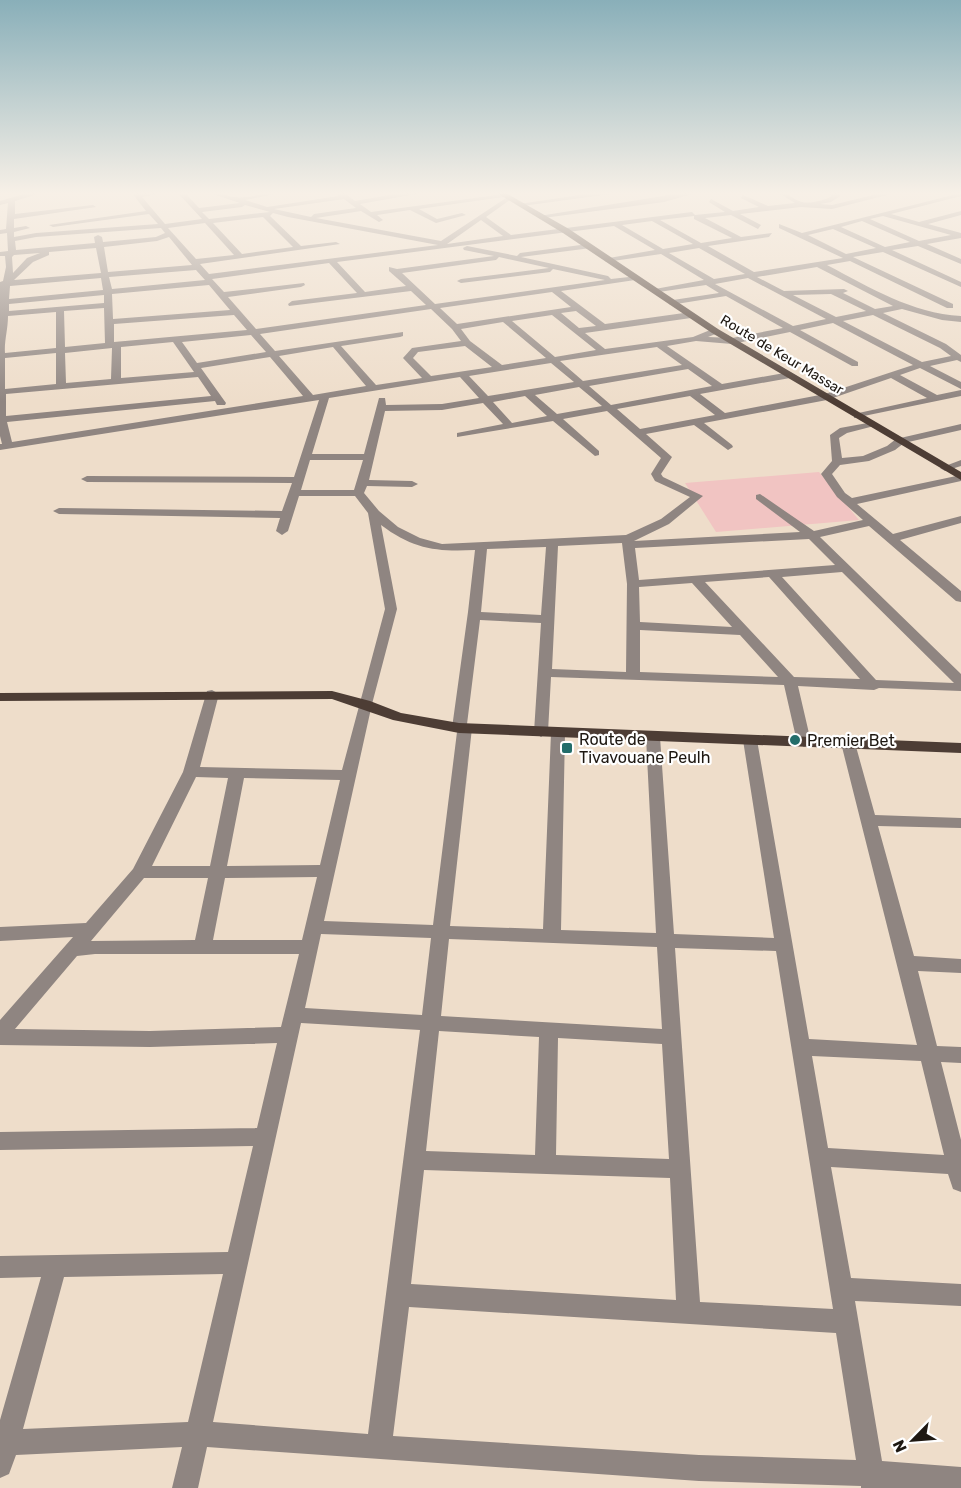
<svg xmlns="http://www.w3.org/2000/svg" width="961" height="1488" viewBox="0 0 961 1488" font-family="Rubik,sans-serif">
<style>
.green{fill:#f1c4c2}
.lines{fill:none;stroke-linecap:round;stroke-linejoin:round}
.minor{fill:#8f8581;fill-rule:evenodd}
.primary{fill:#4d3d35;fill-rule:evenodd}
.poi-dot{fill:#236d6a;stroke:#fff;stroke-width:2}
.labels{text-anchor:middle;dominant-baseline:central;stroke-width:4.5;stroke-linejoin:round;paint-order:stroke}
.far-street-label{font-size:14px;fill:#1e1812;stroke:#fff}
.poi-label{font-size:16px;fill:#1e1812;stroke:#fff;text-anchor:start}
</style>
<rect width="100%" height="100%" fill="#eeddca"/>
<path class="green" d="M819,472l40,48 -143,12 -31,-49z"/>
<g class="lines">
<path class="minor" d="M28,193h12l-25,8v13l78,-9 3,2 -82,12v9l12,-2 4,2 -16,4v5l22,-4 122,-9 -9,-10 -96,13 -4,-2 97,-14 -14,-18h29l-19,4 23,27 37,-5 -24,-26h7l14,15 41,-5 -30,-10c9,0 16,3 24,4 13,2 31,-4 45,-4l-34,7 22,7 72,-11 -3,-3h8l11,8 47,-8h19l-61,11 11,8 134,-18 -2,3 -84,12 18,10 25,-6 4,2 -30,8 -26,-13 -33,5 6,5 -4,2 -18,-11 -45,7 125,23 68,-45 2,3 -25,18 25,18 181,-23 3,3 30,-3 -16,-10 2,-3 22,12 26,-4 -18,-9 2,-3 25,11 27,-3 -16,-10c10,0 14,7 23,9 8,2 24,-2 30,-6l-3,-3h9l2,3 -9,6 -11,2 12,1 50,-12 5,2 -55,14 -31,-2 -61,7 21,11 -3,4 -27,-14 -26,3 36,19 31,-4 -3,4 -61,9 46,26 89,-14 -64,-30v-4l23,9 159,-40v3l-70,18 28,8 42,-11v4l-33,9 33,9v5l-34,6 34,15v5l-43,-18 -26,4 69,32v5l-78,-35 -30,5 100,47v4h-6l-97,-47 -23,4c44,23 84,48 134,51v6l-19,-2 -40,-11 -19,4 63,31 15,11v7l-4,-2 -27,6 31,16v7l-41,-21 -20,7 37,20 24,-5v6l-107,22v-4l73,-16 -36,-20 -64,22 -123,23 28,22 1,2 -5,3 -34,-25 -48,9 26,23 -11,17 2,3 40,19 -34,28 -35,17 166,-9 -44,-33v-4l4,-1 54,37 49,-11 -26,-23 -16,-23 11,-13 -2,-26 10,-7 33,-6 5,3 -31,8 -8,5 3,20 21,-2 24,-10 9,-7 65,-15v6l-57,13 -9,7 -26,11 -29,4 -8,9 13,19 7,5 109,-23v6l-104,23 36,30 68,-18v7l-61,17 61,51v11l-5,-1 -87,-75 -49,11 141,137v17l-82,-3 -5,2 -76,-4 13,56 -7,5 -7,-5 -13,-57 -233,-8 -3,55 -7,5 -7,-5 7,-109 -61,-3 -13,104 5,4 -22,198 93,3 8,-196 7,-5 7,5 -4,197 95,3 -10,-196 7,-5 7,5 14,197 100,4 -31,-198 7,-5 7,5 52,299 108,6 -76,-302 7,-5 7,5 20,72 86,3v10l-83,-2 36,130 47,3v14l-43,-2 19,75 24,1v16l-20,-1 20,78v52l-8,-3 -5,-15 -117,-7 20,111 110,6v22l-106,-5 27,160 79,6v21h-100v-2l-162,-5 -492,-34 -9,41h-26l10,-41 -166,8 -7,19 -9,4v-58l41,-143 -41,1v-22l228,-4 25,-106 -253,4v-18l257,-4 20,-85 -127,4 -150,-2v-25l73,-83 -73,4v-14l86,-4 47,-54 50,-97 24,-81 5,-1 7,4 -19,73 142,3 43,-161 -17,-96 -13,-17h-56l-11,35 -6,4 -6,-4 4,-13 -221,-4 -6,-3 6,-3 223,3 10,-28 -205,-1 -6,-3 6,-3 207,1 25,-77 -319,50v-6h2l-2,-8v-154l3,-1 3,-14 -1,-11h-5v-4l8,-1 -1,-18 -7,1v-4l6,-1 2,-26 -8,2v-4zM344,199l12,9 -42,6 -3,3 -37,-8zM245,205l25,7 -61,7 -7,-7 40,-5zM273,213l15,4 150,28 -229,29 -9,-10 140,-20 -4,-2 -35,4 -31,-30zM694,216v3l38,19 -31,5 -41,-23zM883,216l68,19 -32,6 -49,-22zM263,217l30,30 -51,7 -29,-31zM481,220l22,16 -56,8zM652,221l41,23 -30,5 -41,-24zM862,221l48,21 -25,5 -44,-20zM205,223l29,32 -38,4 -28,-31zM614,226l41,24 -46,8 -4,2 1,2 55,-8 43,26 -49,9h-3v4l54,-8 13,8 -46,7 -4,3 1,2 56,-9 57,32 -51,10 -24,-1 10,-4v-4l-3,-1 -22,9 -88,12 -20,-16 106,-15 4,-3 -4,-3 -86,12 -44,-33 74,-11 4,-2 -1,-2 -27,3 -3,-3 -87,-19 70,-9v-4h-3l-68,9 -3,3 -50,-10 -4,2 1,2 30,6 -97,13 -8,-2v4l17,15 -41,6 -28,-30zM161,228l4,5 -9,4 -53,5 -1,-5 -4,-2 -4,2 1,6 -79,7 -1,-9 21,-4zM833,229l43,19 -30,6 -38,-19zM169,237l23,28 -84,7 -4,-25 53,-6zM96,248l5,25 -87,7 19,-18 16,-7v-3zM699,248l46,26 -31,5 -45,-26zM40,253l-13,5 -14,15 -1,-16 2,-2zM499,257l50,11 -88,11 -4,2 4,2 89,-11 3,-3 52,11 -170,24 -33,-31 94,-13zM329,263l28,30 -65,8 -4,3 1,2 122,-15 15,14 -170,24 -28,-32 73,-10 4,-2 -1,-2 -80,9 -12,-13zM817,267l76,39 -18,3 -32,-16 5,-2 -4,-2 -60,2 -27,-14zM196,270l9,10 -93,9 -3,-12zM101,278l2,12 -94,9 1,-13zM748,278l78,41 -33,7 -78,-42zM209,285l21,25 -117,9 -1,-25zM552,292l19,15 -114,17 -17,-16zM831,294l35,17 -30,6 -43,-22zM104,295v8l-95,8v-7zM104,308l1,35 -40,4 -1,-36zM431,309l21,20 9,12 -49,7 -9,10 19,20 -46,7 -35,-39 59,-9 3,-1v-4l-128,19 -15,-17zM576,311l20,15 -17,2 -18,-15zM56,312v36l-51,5c-1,-11 3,-24 3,-37zM234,315l13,15 -133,12v-18zM552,315l44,35 -41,7 -43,-36zM873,315l67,33 11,8 -29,6 -79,-41zM503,322l43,36 -44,7 -32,-24 -9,-12zM833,323l80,42 -88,29 -100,19 -25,-19 90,-16 5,-3 -5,-3 -68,12 -55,-38 29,-5 36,3 58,-12 62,34h6v-4l-58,-32zM251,335l15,17 -69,11 -15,-21zM173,342l21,30 -73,6v-31zM465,346l27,21 -61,9 -18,-18 5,-6zM333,347l33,39 -53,9 -34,-39zM657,347l25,18 -99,16 -23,-20zM112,348l-1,31 -45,4 -1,-30zM56,353v31l-51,5v-31zM270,357l33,39 -291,46 -5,-20 208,-21 2,4h8l1,-2 -25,-35zM551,363l23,19 -86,14 -19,-20zM688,369l24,17 -101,19 -22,-19zM198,377l13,19 -205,20v-22zM460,377l19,21 -37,6 -56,1 -1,-7h-6l-15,56h-52l17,-56zM579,387l23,19 -45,8 -22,-19zM525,396l22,20 -35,7 -19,-21zM690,396l25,19 -75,14 -23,-20zM483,403l20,21 -46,9v4l96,-16 42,35 4,-1v-4l-36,-32 44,-8 54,47 -10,16 4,7 35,16 -29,22 -35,16 -184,9 -22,-6 -22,-11 -19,-16 -15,-18 3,-7 45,1 6,-3 -6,-3 -43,-1 16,-69 57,-1zM310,460h53l-9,30h-53zM381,525c32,24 55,27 94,25l-7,62 -16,116 5,4 -24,193 -109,-4 48,-217 25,-95zM809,539l26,26 -196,15 -4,-32zM622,543l5,41 -1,88 -74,-3 6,-123zM546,547l-5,68 -60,-3 6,-63zM842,572l112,111 -78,-3 -94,-103zM769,577l91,102 -66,-2 -89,-95zM692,583l40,44 -92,-5 -1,-35zM640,630l100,5 38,42 -138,-5zM196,777l32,1 -18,88h-58zM244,778l96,2 -20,85 -93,1zM317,877l-15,63h-89l12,-62zM144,878h64l-13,62 -104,1zM321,934l110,4 -9,77 -117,-7zM449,939l208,8 5,82 -221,-13zM675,948l101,3 57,358 -133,-7zM95,954h204l-18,73 -131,4 -135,-2 62,-73zM301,1023l119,7 -52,404 -155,-12zM439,1031l100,6 -4,118 -109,-4zM558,1038l104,6 7,115 -113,-4zM812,1056l109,5 23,94 -116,-7zM424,1170l246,8 6,122 -265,-16zM223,1274l-35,148 -165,7 41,-152zM409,1307l427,26 20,127 -157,-5 -306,-19z
M594,193l16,1 -88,12 -3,-2z
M682,193h13l-31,9 -121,16 -4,-2z
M961,460v6l-16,5 -5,-3z"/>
<path class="primary" d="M497,193h9l63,36 149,100 243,143v8l-249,-147 -149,-100z
M332,691l38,10 31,12 58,10 502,20v10l-502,-20 -66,-13 -61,-21 -332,2v-8z"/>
</g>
<linearGradient id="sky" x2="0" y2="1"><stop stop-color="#89afb9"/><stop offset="0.48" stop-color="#f7f0e7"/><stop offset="1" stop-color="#f7f0e7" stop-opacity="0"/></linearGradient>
<rect width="961" height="402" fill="url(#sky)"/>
<g class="poi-dot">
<circle cx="795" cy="740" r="6"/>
<rect x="561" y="742" width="12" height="12" rx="3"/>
</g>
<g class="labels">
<g class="far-street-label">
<text transform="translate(782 355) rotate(31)">Route de Keur Massar</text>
</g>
<g class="poi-label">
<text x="579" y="739">Route de<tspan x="579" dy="18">Tivavouane Peulh</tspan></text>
<text x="807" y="740">Premier Bet</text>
</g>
</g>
<g transform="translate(913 1440) rotate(245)" stroke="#ffffff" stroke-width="4.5" paint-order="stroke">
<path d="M0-4.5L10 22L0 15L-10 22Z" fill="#1e1812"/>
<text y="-9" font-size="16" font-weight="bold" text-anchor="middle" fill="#1e1812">N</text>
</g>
</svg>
